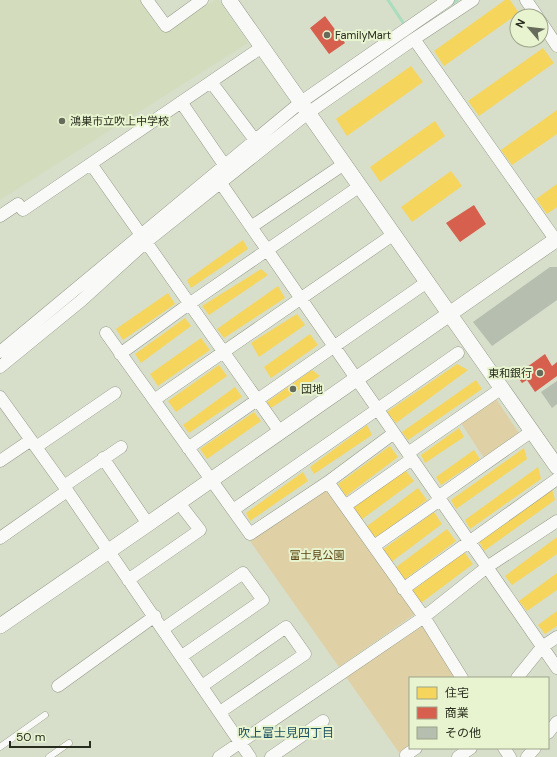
<svg xmlns="http://www.w3.org/2000/svg" width="557" height="757" viewBox="0 0 557 757" font-family="'DM Sans','Noto Sans JP',sans-serif">
<style>
.built{fill:#d3ddbd}
.green{fill:#dfd0a6}
.homes{fill:#f6d55c}
.shops{fill:#d6604d}
.lines{fill:none;stroke-linecap:round;stroke-linejoin:round}
.stream{stroke:#a8ddbd;stroke-width:3}
.building{fill:#b5beaf}
.service-casing{stroke:#979c8c;stroke-width:7}
.minor-casing{stroke:#979c8c;stroke-width:13}
.tertiary-casing{stroke:#979c8c;stroke-width:16}
.service{stroke:#f9faf7;stroke-width:6}
.minor{stroke:#f9faf7;stroke-width:12}
.tertiary{stroke:#f9faf7;stroke-width:15}
.poi-dot{fill:#666b5b;stroke:#e8f4cf;stroke-width:1.5}
.labels{text-anchor:middle;dominant-baseline:central;stroke-width:4;stroke-linejoin:round;paint-order:stroke}
.poi-label{font-size:11px;fill:#292d1f;stroke:#e8f4cf;text-anchor:start}
.park-label{font-size:11px;fill:#5a4312;stroke:#e8f4cf}
.neighbourhood-label{font-size:12px;fill:#1e5161;stroke:#e8f4cf}
</style>
<rect width="100%" height="100%" fill="#d7deca"/>
<path class="built" d="M0,0h142l24,31 49,-31h4l29,43 -248,157z"/>
<path class="green" d="M494,396l27,40 -35,25 -27,-41z
M326,490l3,1 86,123 -76,53 -89,-126 69,-48z
M415,625l9,3 31,50h-45v69l-10,7 -56,-80z"/>
<path class="homes" d="M505,0h5l9,13 -75,53 -10,-15z
M543,48l11,15 -75,53 -11,-15z
M411,66l12,16 -76,54 -11,-17z
M557,110v24l-45,31 -11,-15z
M435,121l10,15 -65,46 -10,-15z
M451,171l11,15 -50,36 -11,-15z
M557,184v23l-10,7 -11,-15z
M243,240l5,9 -57,39 -4,-8z
M261,269l7,6 -59,40 -7,-9z
M278,286l7,12 -61,40 -7,-9z
M168,293l7,11 -52,36 -7,-11z
M297,314l8,11 -46,32 -8,-14z
M185,318l6,8 -50,37 -6,-9z
M310,334l8,11 -47,33 -7,-11z
M201,338l9,12 -52,36 -8,-12z
M457,364l11,6 -72,53 -9,-11z
M219,365l8,11 -51,36 -8,-11z
M312,370l8,6 -49,32 -4,-6z
M476,380l6,9 -74,51 -6,-8z
M235,387l7,10 -53,36 -6,-8z
M254,412l7,9 -54,38 -7,-10z
M367,425l5,10 -58,39 -4,-7z
M459,428l5,9 -39,26 -4,-8z
M390,446l8,11 -52,39 -8,-12z
M524,448l3,11 -71,50 -5,-9z
M474,450l6,9 -39,26 -5,-8z
M538,467l3,12 -71,50 -5,-9z
M405,470l9,11 -53,39 -8,-12z
M303,472l5,9 -58,40 -4,-8z
M418,488l9,12 -53,39 -8,-12z
M552,489l3,11 -71,51 -5,-10z
M434,512l8,12 -52,39 -9,-12z
M447,529l9,12 -52,39 -9,-12z
M557,537v17l-45,31 -7,-9z
M464,552l9,12 -52,39 -9,-12z
M557,573v17l-30,21 -8,-10z
M557,611v15l-12,8 -7,-9z"/>
<path class="shops" d="M325,16l20,27 -16,11 -19,-26z
M474,205l12,19 -26,18 -14,-19z
M545,354l7,12 5,-4v14l-22,16 -8,-12 -5,3 -6,-8z"/>
<g class="lines">
<path class="stream" d="M388,0l18,27
M451,4l6,-4
M332,89l47,-34
M288,121l7,-6"/>
</g>
<path class="building" d="M550,267h7v33l-65,46 -19,-24z
M557,381v23l-5,4 -11,-16z"/>
<g class="lines">
<g class="service-casing">
<path id="service" d="M0,747l45,-32
M49,757l20,-14"/>
</g>
<g class="minor-casing">
<path id="minor" d="M147,0l19,26 36,-26
M526,0l11,16
M541,22l16,24
M414,39l143,203
M211,82l44,58
M181,102l44,64
M91,164l189,268
M220,182l337,486
M0,216l18,-12 5,6 239,-163
M251,227l93,-63
M106,333l144,201 78,-52 66,-49
M0,352l301,-250 147,-102
M120,354l69,-50 171,-118
M0,367l82,-67 64,-58 162,-129 106,-74 59,-39
M0,397l64,89 186,271
M154,400l240,-166
M36,447l79,-54
M188,448l239,-166
M408,453l94,-65
M103,458l45,66
M0,461l31,-21
M328,482l96,135 38,61
M64,486l57,-39
M438,497l94,-66
M345,506l67,-47
M233,510l225,-157
M0,538l67,-47
M374,546l66,-46
M128,580l72,-50 -21,-27
M403,589l154,-110
M163,629l80,-56 20,27 -81,56
M517,678l25,-31 15,-10
M58,686l97,-70
M202,686l84,-59 19,27 -85,58
M548,733l9,-11
M504,748l6,9
M219,757l205,-140 63,-50 70,-46
M271,757l52,-36
M407,757l-1,-2 10,-7
M458,757l13,-9
M527,757l8,-9"/>
</g>
<g class="tertiary-casing">
<path id="tertiary" d="M229,0l328,467
M0,626l148,-102 409,-285"/>
</g>
<use href="#service" class="service"/>
<use href="#minor" class="minor"/>
<use href="#tertiary" class="tertiary"/>
</g>
<g class="poi-dot">
<circle cx="327" cy="35" r="4"/>
<circle cx="62" cy="121" r="4"/>
<circle cx="540" cy="373" r="4"/>
<circle cx="293" cy="389" r="4"/>
</g>
<g class="labels">
<g class="poi-label">
<text x="335" y="35">FamilyMart</text>
<text x="70" y="121">鴻巣市立吹上中学校</text>
<text x="532" y="373" text-anchor="end">東和銀行</text>
<text x="301" y="389">団地</text>
</g>
<g class="park-label">
<text x="317" y="555">富士見公園</text>
</g>
<g class="neighbourhood-label">
<text x="286" y="733">吹上富士見四丁目</text>
</g>
</g>
<rect x="409" y="677" width="140" height="72" fill="#e8f4cf" stroke="#9ca489"/>
<rect x="417" y="687" width="20" height="12" fill="#f6d55c" stroke="#9ca489"/>
<text x="445" y="697" font-size="12" fill="#292d1f">住宅</text>
<rect x="417" y="707" width="20" height="12" fill="#d6604d" stroke="#9ca489"/>
<text x="445" y="717" font-size="12" fill="#292d1f">商業</text>
<rect x="417" y="727" width="20" height="12" fill="#b5beaf" stroke="#9ca489"/>
<text x="445" y="737" font-size="12" fill="#292d1f">その他</text>
<g transform="translate(529 28) rotate(298)"><circle r="19" fill="#e8f4cf" stroke="#9ca489"/>
<path d="M0-3L7 15L0 10L-7 15Z" fill="#666b5b"/>
<text y="-6" font-size="11" font-weight="bold" text-anchor="middle" fill="#292d1f">N</text>
</g>
<path d="M10 741v6h80v-6" fill="none" stroke="#292d1f" stroke-width="2"/>
<text x="16" y="741" font-size="12" fill="#292d1f" stroke="#e8f4cf" stroke-width="3" paint-order="stroke">50 m</text>
</svg>
